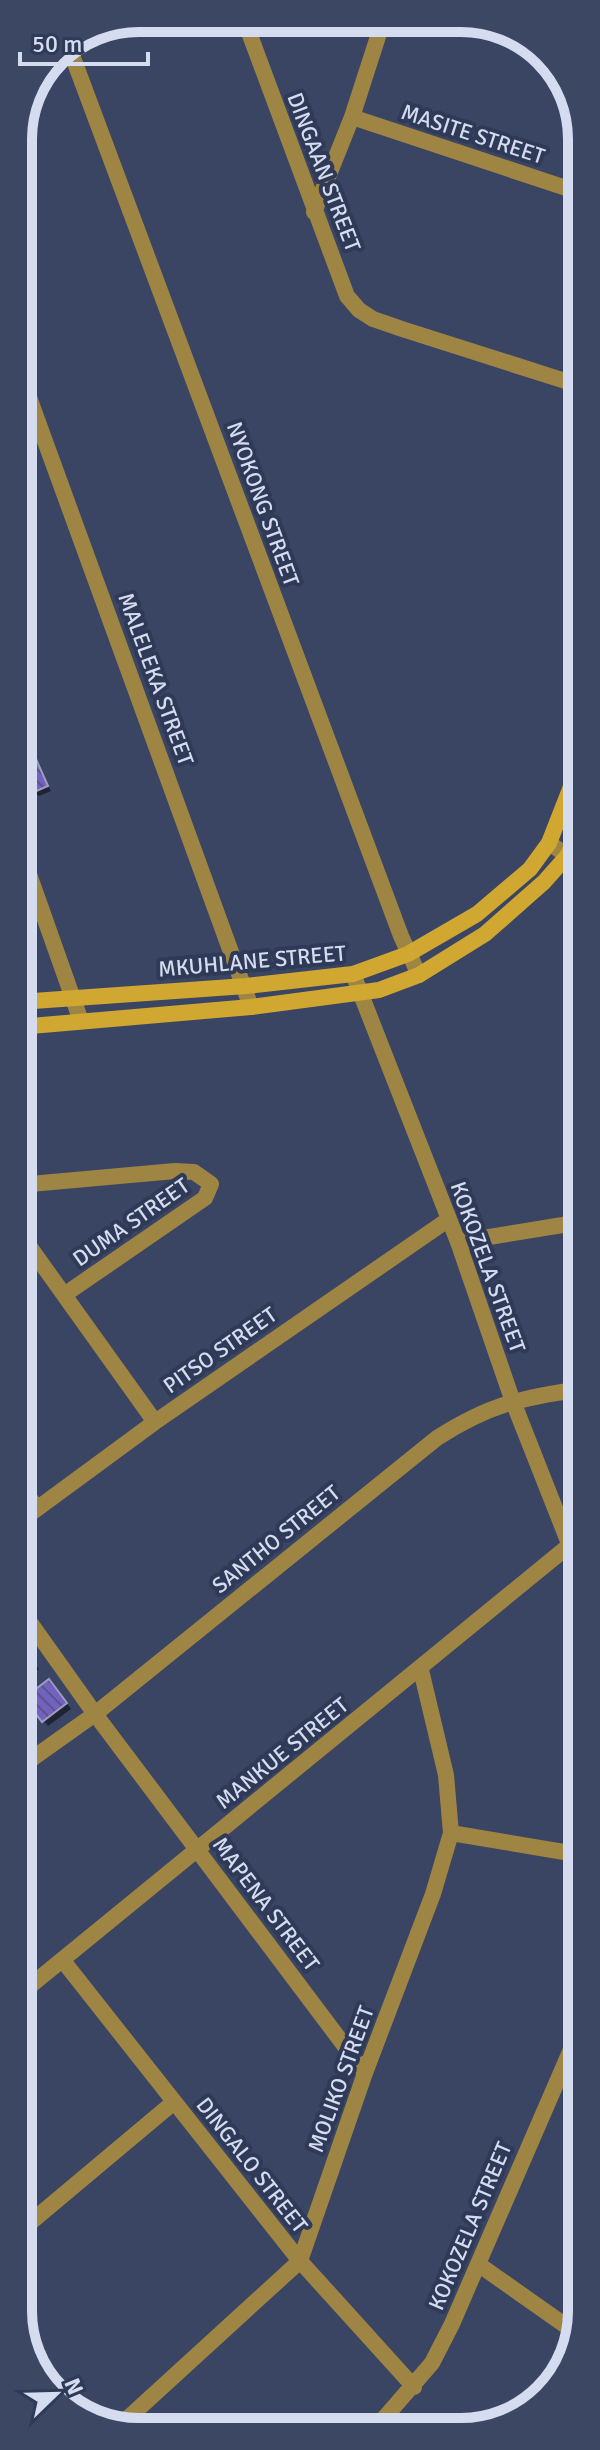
<svg xmlns="http://www.w3.org/2000/svg" width="600" height="2450" viewBox="0 0 600 2450" font-family="Signika,sans-serif">
<style>
.shadow{fill:#0007}
.building{fill:url(#building-back-hatch);stroke:#9e9bc0;stroke-width:2}
.lines{fill:none;stroke-linecap:round;stroke-linejoin:round}
.street{stroke:#9f8543;stroke-width:16}
.secondary{stroke:#d0a731;stroke-width:16}
.labels{text-anchor:middle;dominant-baseline:central;stroke-width:8;stroke-linejoin:round;paint-order:stroke}
.street-label{font-size:22px;fill:#d5dcef;stroke:#2f3a58}
.rim{fill:none;stroke:#d5dcef;stroke-width:10}
</style>
<defs>
<pattern id="building-back-hatch" width="6" height="6" patternUnits="userSpaceOnUse" patternTransform="scale(2)"><rect width="6" height="6" fill="#7162c0"/><path d="M-1 5l2 2M0 0l6 6M5-1l2 2" fill="none" stroke="#5b548a"/></pattern>
</defs>
<rect width="100%" height="100%" fill="#3a4563"/>
<path class="shadow" d="M18,646l10,26 -10,3z
M35,761l16,30 -12,5 -5,-4z
M22,948l11,26 -14,5v-30z
M19,1644l20,25 -18,13 -2,-3z
M54,1686l17,23 -23,17 -22,-28z
M19,1722l17,20 -14,11 -3,-2z"/>
<path class="building" d="M36,759l12,27 -16,7 -12,-27z
M23,946l7,24 -11,3v-26z
M19,1641l16,22 -16,13z
M49,1679l18,24 -25,19 -18,-24z
M19,1720l13,16 -13,11z"/>
<g class="lines">
<path class="street" d="M244,19l103,277 12,14 14,9 29,10 179,57
M69,47l332,889 18,39
M352,117l229,76
M314,212l38,-95 31,-96
M18,367l233,640
M549,843l32,22
M19,846l62,175
M353,974l105,268 54,157 69,175
M19,1185l156,-14 19,1 17,12 -6,14 -141,97
M19,1232l136,190
M458,1242l123,-20
M19,1484l18,24
M19,1522l136,-100 294,-203
M19,1607l76,107 270,359
M19,1768l76,-54 342,-276c53,-34 84,-40 144,-49
M451,1833l131,22
M64,1962l236,299 114,126
M19,1995l552,-451
M19,2232l155,-130
M478,2264l98,69
M115,2430l185,-169 65,-188 68,-179 18,-61 -5,-58 -25,-105
M373,2431l59,-68 20,-39 130,-300"/>
<path class="secondary" d="M19,1002l227,-16 107,-12 55,-20 69,-40 53,-45 19,-26 32,-82
M19,1027l232,-20 128,-17 40,-15 66,-41 59,-52 24,-27 13,-31"/>
</g>
<g class="labels">
<g class="street-label">
<text transform="translate(473 134) rotate(18)">MASITE STREET</text>
<text transform="translate(324 172) rotate(69)">DINGAAN STREET</text>
<text transform="translate(263 504) rotate(70)">NYOKONG STREET</text>
<text transform="translate(156 679) rotate(70)">MALELEKA STREET</text>
<text transform="translate(252 961) rotate(-5)">MKUHLANE STREET</text>
<text transform="translate(131 1222) rotate(-35)">DUMA STREET</text>
<text transform="translate(488 1267) rotate(70)">KOKOZELA STREET</text>
<text transform="translate(220 1350) rotate(-35)">PITSO STREET</text>
<text transform="translate(276 1539) rotate(-39)">SANTHO STREET</text>
<text transform="translate(282 1753) rotate(-39)">MANKUE STREET</text>
<text transform="translate(266 1904) rotate(53)">MAPENA STREET</text>
<text transform="translate(341 2079) rotate(-70)">MOLIKO STREET</text>
<text transform="translate(252 2165) rotate(52)">DINGALO STREET</text>
<text transform="translate(470 2226) rotate(-67)">KOKOZELA STREET</text>
</g>
</g>
<path d="M0 0H600V2450H0ZM139 32H461A107 107 0 0 1 568 139V2311A107 107 0 0 1 461 2418H139A107 107 0 0 1 32 2311V139A107 107 0 0 1 139 32Z" fill="#3c4764" fill-rule="evenodd"/>
<path class="rim" d="M139 32H461A107 107 0 0 1 568 139V2311A107 107 0 0 1 461 2418H139A107 107 0 0 1 32 2311V139A107 107 0 0 1 139 32Z"/>
<g transform="translate(56 2394) rotate(67)" stroke="#2f3a58" stroke-width="6" paint-order="stroke">
<path d="M0-6L14 30L0 20L-14 30Z" fill="#d5dcef"/>
<text y="-12" font-size="22" font-weight="bold" text-anchor="middle" fill="#d5dcef">N</text>
</g>
<path d="M20 52v12h128v-12" fill="none" stroke="#d5dcef" stroke-width="4"/>
<text x="32" y="52" font-size="24" fill="#d5dcef" stroke="#2f3a58" stroke-width="6" paint-order="stroke">50 m</text>
</svg>
